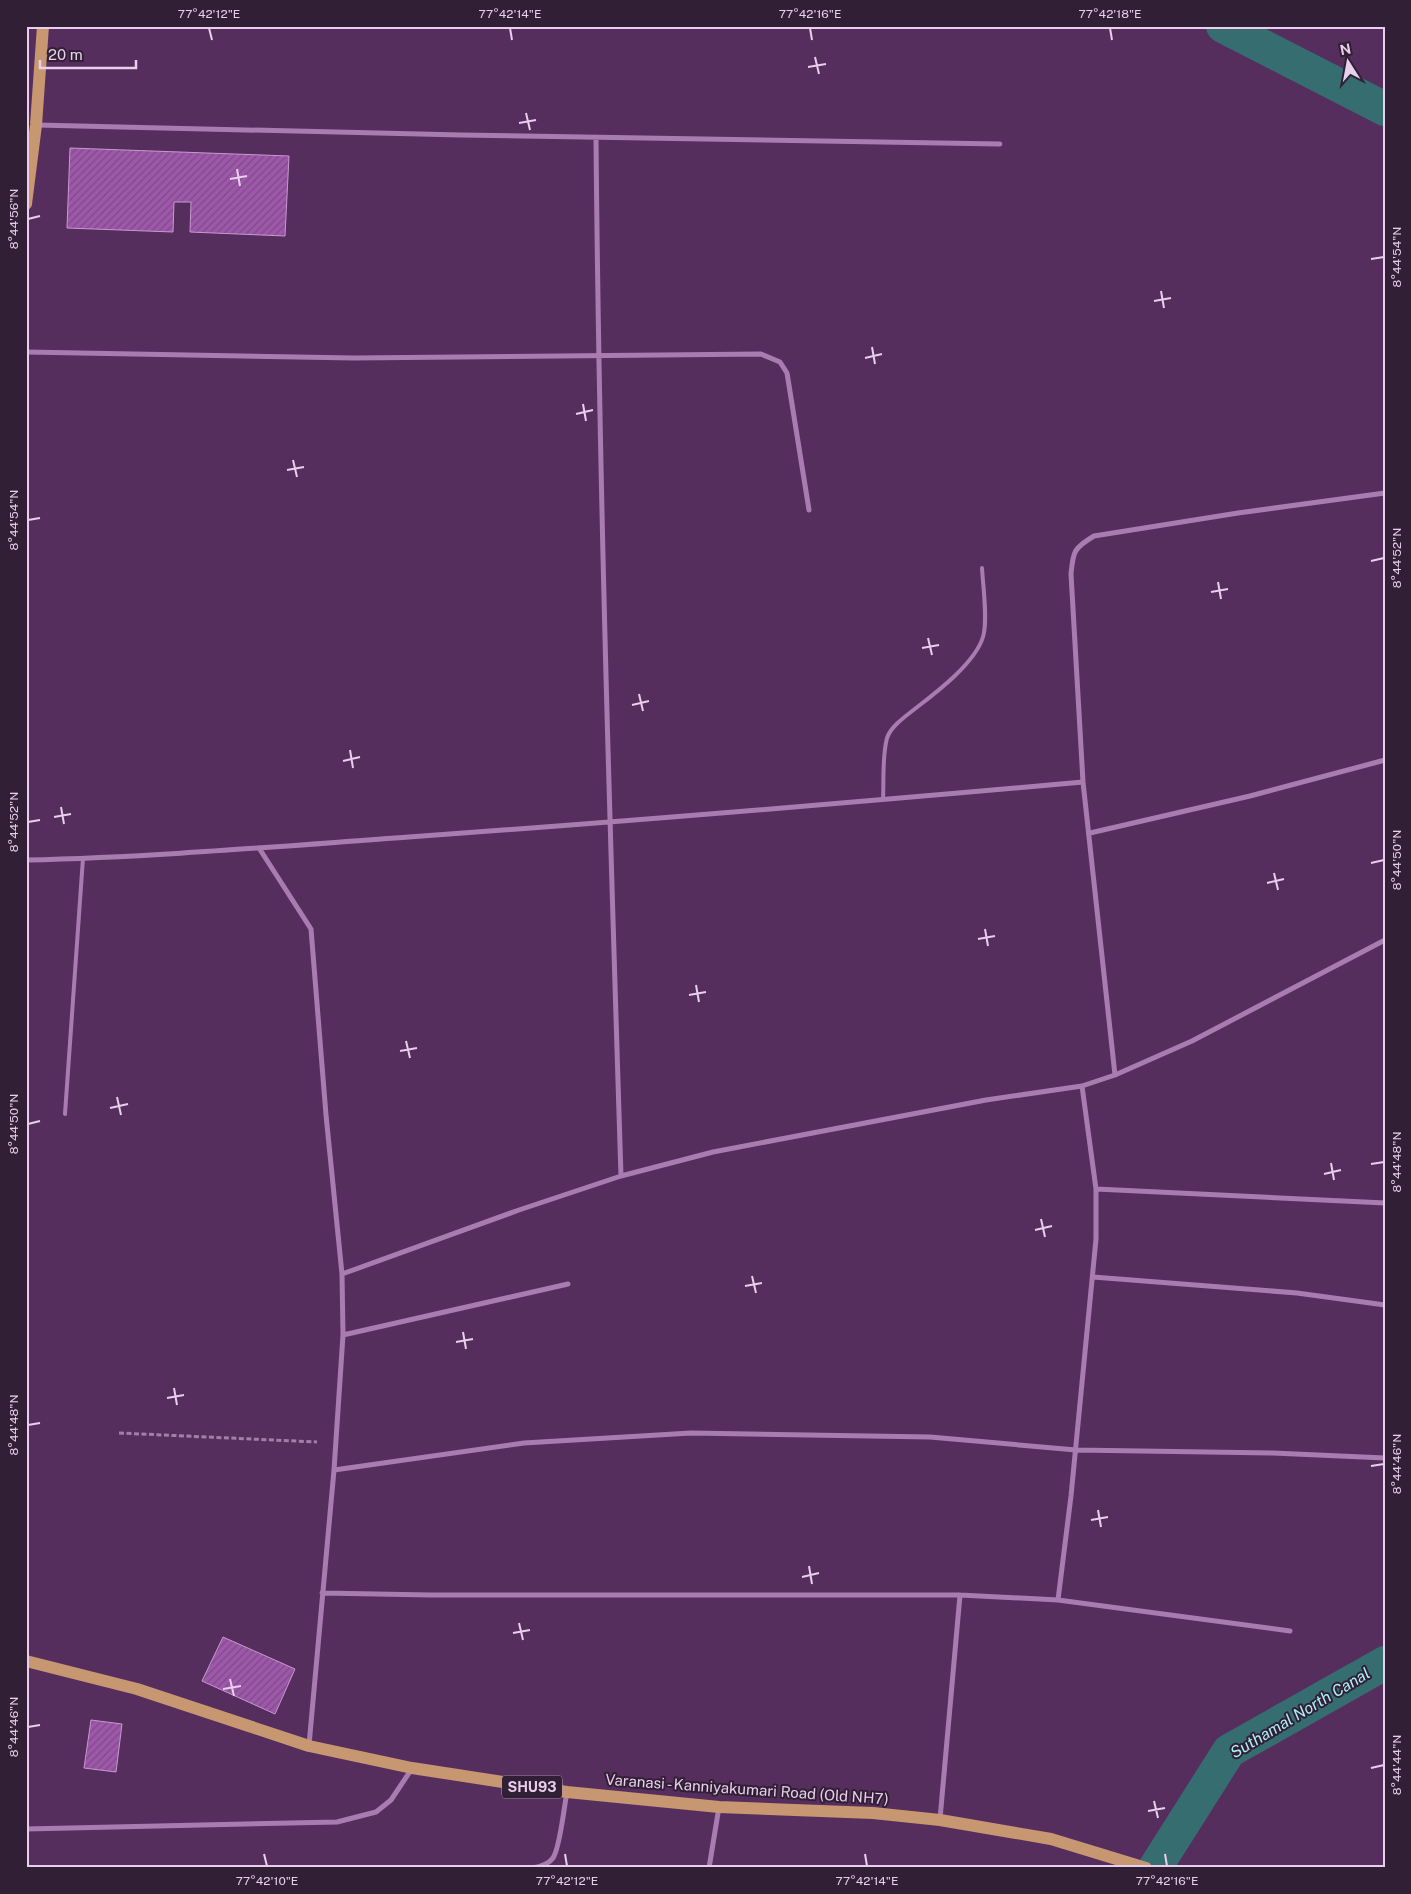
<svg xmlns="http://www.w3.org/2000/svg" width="1411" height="1894" viewBox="0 0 1411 1894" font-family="'Public Sans',sans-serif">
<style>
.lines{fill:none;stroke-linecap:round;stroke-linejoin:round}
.canal{stroke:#366d71;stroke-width:34}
.building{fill:url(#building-hatch);stroke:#c899d0}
.path{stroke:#a080a6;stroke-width:3;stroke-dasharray:5 2.5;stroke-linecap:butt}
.service{stroke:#a97cb1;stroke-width:4}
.minor{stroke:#a97cb1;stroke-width:5}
.primary{stroke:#c79771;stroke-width:12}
.ticks{fill:none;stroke:#e8cfec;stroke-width:2}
.labels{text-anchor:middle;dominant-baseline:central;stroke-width:4;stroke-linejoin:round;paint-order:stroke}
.shield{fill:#311f35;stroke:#b19ab5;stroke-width:1}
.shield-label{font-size:14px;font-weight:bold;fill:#e8cfec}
.street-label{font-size:15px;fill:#e8cfec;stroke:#311f35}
.water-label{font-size:16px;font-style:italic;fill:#abf2f7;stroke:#311f35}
.neatline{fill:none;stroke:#e8cfec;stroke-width:2}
.ticks-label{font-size:12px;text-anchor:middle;fill:#e8cfec}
</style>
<defs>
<pattern id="building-hatch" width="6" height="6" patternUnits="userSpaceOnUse" patternTransform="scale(1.25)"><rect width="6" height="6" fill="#9e57ab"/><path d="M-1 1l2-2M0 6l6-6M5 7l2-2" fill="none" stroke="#7b4d83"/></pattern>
</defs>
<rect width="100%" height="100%" fill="#562e5d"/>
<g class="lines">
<path class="canal" d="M1223,26l162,83
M1155,1868l74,-117 156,-88"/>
</g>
<path class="building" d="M70,148l219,8 -4,80 -95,-4 1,-30h-17l-1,30 -106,-4z
M223,1637l72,32 -20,45 -73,-33z
M91,1720l31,4 -6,48 -32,-4z"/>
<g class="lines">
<path class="path" d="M119,1433l198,9"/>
<path class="service" d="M883,799c1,-19 -1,-42 4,-61 4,-12 19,-22 29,-30 21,-16 59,-45 67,-71 5,-16 0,-51 -1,-69
M65,1114l18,-256"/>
<path class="minor" d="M37,125l424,10 539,9
M596,137c3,346 14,693 25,1039
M26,352l328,6 407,-4 19,8 7,11 22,137
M1090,833l160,-37 135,-36
M259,848l52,81 15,186 16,159
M26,860c128,-3 256,-14 383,-23 225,-16 450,-35 674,-55
M1115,1075l-32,-293 -12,-208c2,-23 3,-26 23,-38l144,-23 147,-20
M1096,1189l289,14
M1093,1277l204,16 88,12
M343,1335l225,-51
M334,1470l190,-27 167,-10 239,4 146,13 197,3 112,5
M322,1593l108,2h530l98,5 232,31
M1058,1600l13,-104 25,-257v-50l-14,-103
M309,1745l25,-275 9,-135 -1,-61 177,-64 102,-34 92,-24 273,-52 96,-14 33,-11 77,-34 193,-101
M940,1819l20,-224
M26,1829l311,-7 39,-10 15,-12 20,-30
M532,1868c7,-1 16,-3 21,-10 7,-10 11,-51 14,-66
M709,1868l10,-61"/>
<path class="primary" d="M26,204l10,-79 7,-99
M26,1661l111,28 172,57 103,22 155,24 152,15 154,6 67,7 111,19 95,29"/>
</g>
<path class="ticks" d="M209,28l3,12M510,28l2,12M810,28l2,12M1110,28l2,12M815,57l4,17M808,67l18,-3M526,113l4,17M519,123l17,-3M237,169l3,17M230,179l17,-3M28,219l12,-3M1371,259l13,-2M1161,291l3,17M1154,301l17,-3M872,347l3,17M865,358l17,-4M583,404l3,17M576,414l17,-4M293,460l4,17M287,470l17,-3M28,520l12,-2M1371,561l13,-3M1218,582l3,17M1211,592l17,-3M928,638l4,17M922,648l17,-3M639,694l4,17M632,705l17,-4M350,750l3,18M343,761l17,-4M61,807l3,17M54,817l17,-3M28,822l12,-2M1371,863l13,-3M1274,873l4,17M1267,883l17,-4M985,929l3,17M978,939l17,-3M696,985l3,17M689,995l17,-3M406,1041l4,17M400,1051l17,-3M117,1097l4,18M110,1108l18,-4M28,1124l12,-3M1331,1163l3,17M1371,1164l13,-2M1324,1174l17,-4M1041,1219l4,18M1035,1230l17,-4M752,1276l4,17M745,1286l17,-3M463,1332l3,17M456,1342l17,-3M174,1388l3,17M167,1398l17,-3M28,1425l12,-2M1371,1466l13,-2M1098,1510l3,17M1091,1520l17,-3M809,1566l3,18M802,1577l17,-4M519,1623l4,17M513,1633l17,-3M230,1679l4,17M223,1689l18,-3M28,1727l12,-2M1371,1768l13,-3M1154,1801l4,17M1148,1811l17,-3M264,1854l3,12M565,1854l2,12M865,1854l2,12M1165,1854l2,12"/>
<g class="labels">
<rect class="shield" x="502" y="1775.5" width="60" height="23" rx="4"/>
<g class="shield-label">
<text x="532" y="1787">SHU93</text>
</g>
<g class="street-label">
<text transform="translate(747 1789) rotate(4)">Varanasi - Kanniyakumari Road (Old NH7)</text>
</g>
<g class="water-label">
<text transform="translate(1300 1713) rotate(-31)">Suthamal North Canal</text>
</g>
</g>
<rect width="1411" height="1894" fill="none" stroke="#311f35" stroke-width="55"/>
<g transform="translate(1348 62) rotate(349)" stroke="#311f35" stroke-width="4" paint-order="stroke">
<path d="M0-4L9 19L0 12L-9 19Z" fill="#e8cfec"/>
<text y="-8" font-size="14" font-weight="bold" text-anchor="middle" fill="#e8cfec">N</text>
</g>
<path d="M40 60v8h96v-8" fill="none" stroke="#e8cfec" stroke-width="2.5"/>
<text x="48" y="60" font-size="15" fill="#e8cfec" stroke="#311f35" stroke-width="4" paint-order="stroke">20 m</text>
<rect x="28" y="28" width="1356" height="1838" class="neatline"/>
<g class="ticks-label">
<text x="209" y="18">77°42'12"E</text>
<text x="510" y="18">77°42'14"E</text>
<text x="810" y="18">77°42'16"E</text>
<text x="1110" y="18">77°42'18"E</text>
<text transform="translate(14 219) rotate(-90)" y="4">8°44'56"N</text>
<text transform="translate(1397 257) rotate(-90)" y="4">8°44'54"N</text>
<text transform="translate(14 520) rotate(-90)" y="4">8°44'54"N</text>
<text transform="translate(1397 558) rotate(-90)" y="4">8°44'52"N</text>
<text transform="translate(14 822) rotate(-90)" y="4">8°44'52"N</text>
<text transform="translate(1397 860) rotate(-90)" y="4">8°44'50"N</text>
<text transform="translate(14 1124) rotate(-90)" y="4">8°44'50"N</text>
<text transform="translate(1397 1162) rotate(-90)" y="4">8°44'48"N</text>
<text transform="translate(14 1425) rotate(-90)" y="4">8°44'48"N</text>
<text transform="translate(1397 1464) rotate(-90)" y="4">8°44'46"N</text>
<text transform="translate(14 1727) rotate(-90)" y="4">8°44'46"N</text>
<text transform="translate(1397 1765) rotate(-90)" y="4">8°44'44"N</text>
<text x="267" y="1885">77°42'10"E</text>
<text x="567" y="1885">77°42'12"E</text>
<text x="867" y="1885">77°42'14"E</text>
<text x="1167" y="1885">77°42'16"E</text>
</g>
</svg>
